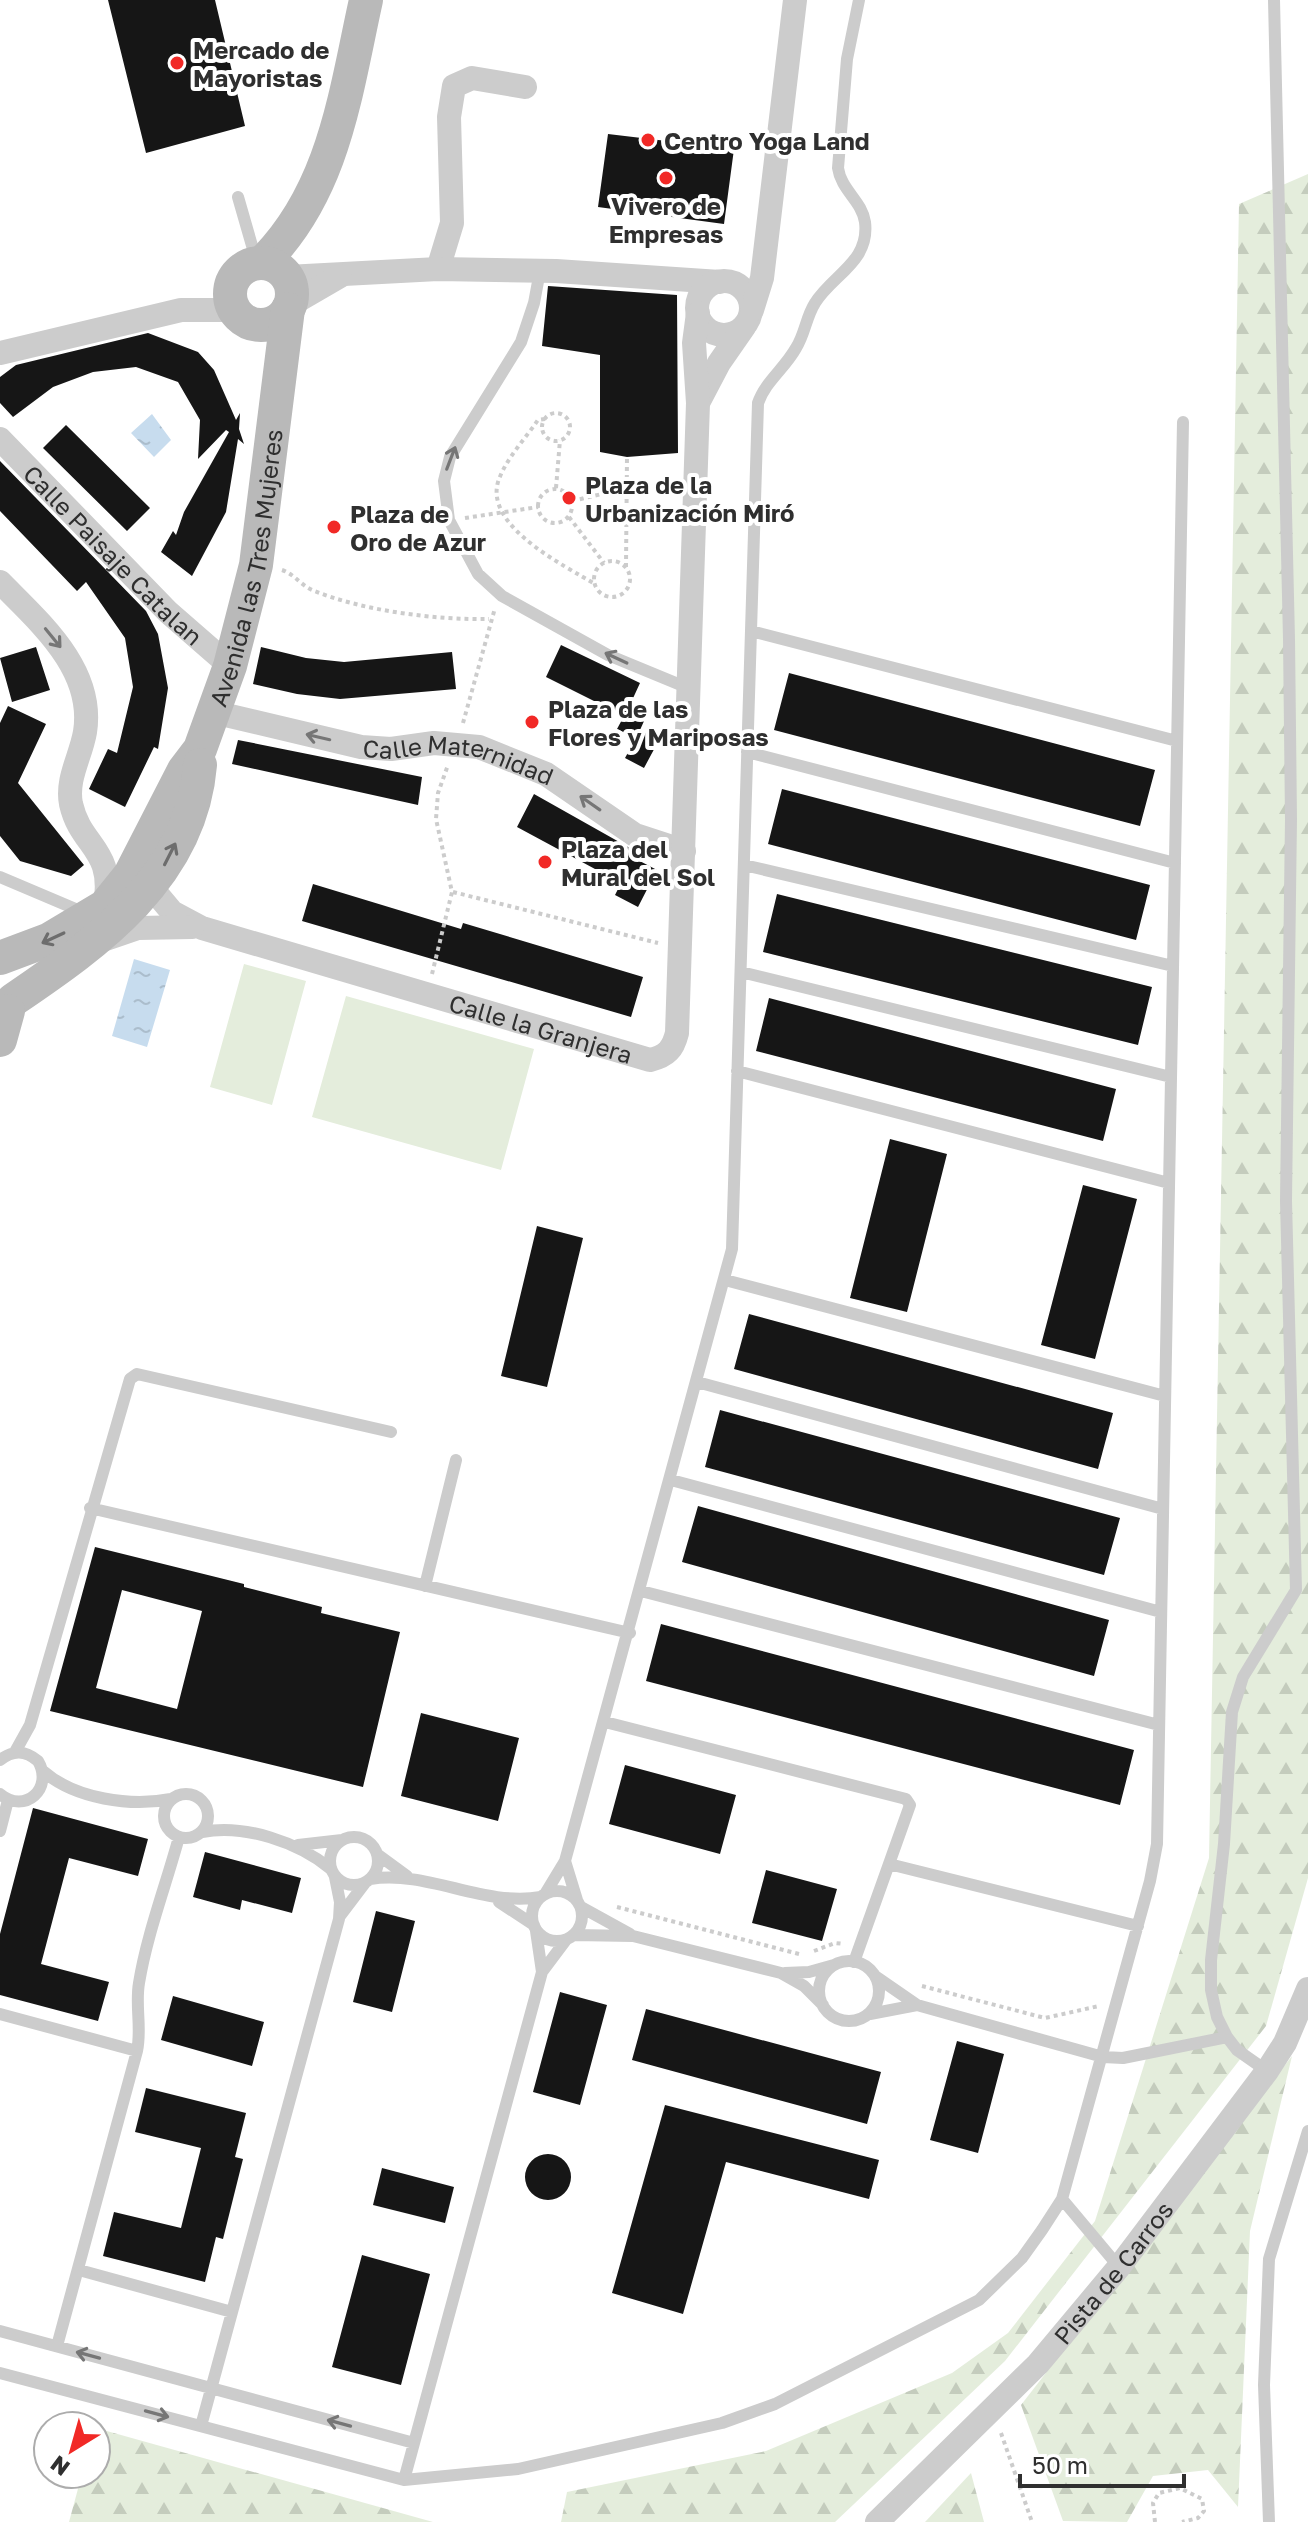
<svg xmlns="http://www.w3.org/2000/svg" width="1308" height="2522" viewBox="0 0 1308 2522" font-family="'Golos Text',sans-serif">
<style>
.forest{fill:url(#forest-firs)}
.pitch{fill:#e4eddc}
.water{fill:url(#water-ripples)}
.building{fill:#161616;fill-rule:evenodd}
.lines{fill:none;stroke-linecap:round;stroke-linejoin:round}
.path{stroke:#ccc;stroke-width:4;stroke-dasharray:4 4;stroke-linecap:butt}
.lane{stroke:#ccc;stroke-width:12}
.street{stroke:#ccc;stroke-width:24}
.secondary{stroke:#b9b9b9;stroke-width:34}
.oneway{stroke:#767676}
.oneway2{stroke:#6d6d6d}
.poi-dot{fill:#f12926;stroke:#fff;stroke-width:3}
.labels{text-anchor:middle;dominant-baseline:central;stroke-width:8;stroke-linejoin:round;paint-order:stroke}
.poi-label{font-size:24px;font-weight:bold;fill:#2f2f2f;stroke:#fff;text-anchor:start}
.street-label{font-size:24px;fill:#2f2f2f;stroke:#fff}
</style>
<defs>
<pattern id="forest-firs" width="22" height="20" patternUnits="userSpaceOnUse" patternTransform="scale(2)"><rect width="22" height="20" fill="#e4eddc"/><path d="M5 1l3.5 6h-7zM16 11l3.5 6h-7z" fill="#c4ccbd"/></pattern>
<pattern id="water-ripples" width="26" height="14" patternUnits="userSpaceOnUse" patternTransform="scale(2)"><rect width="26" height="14" fill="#c7dcee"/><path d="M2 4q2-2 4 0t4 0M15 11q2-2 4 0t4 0" fill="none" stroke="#abbdcc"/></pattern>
</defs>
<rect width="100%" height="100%" fill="#fff"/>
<path class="forest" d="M1308,174v1704l-42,148 -261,335 -170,161h-274l6,-30 199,-41 186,-78 56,-40 87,-112 114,-363 30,-1654z
M1292,2056l-42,175 -12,276 -30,-37 -55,6 -26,46 -64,-1 -42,-116z
M96,2428l337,94h-364l13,-48h14z
M971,2473l13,49h-59z"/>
<path class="pitch" d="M244,964l62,17 -34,124 -62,-18z
M346,996l188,53 -33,121 -189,-53z"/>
<path class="water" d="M152,414l19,26 -17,17 -23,-24z
M134,959l36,11 -23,77 -35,-11z"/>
<path class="building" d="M108,0h107l30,126 -99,27z
M608,134l126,15 -10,75 -126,-17z
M548,286l129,9 1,158 -51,4 -27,-5v-97l-58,-9z
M148,333l50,19 16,18 22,50 4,-7 -1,16 5,15 -6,-5 -12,73 -34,64 -31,-24 12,-21 3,4 8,-23 45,-80 -3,-2 -28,29 2,-39 -22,-38 -42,-15 -43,5 -40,15 -40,30 -13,-14v-26l16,-12z
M66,425l84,83 -23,23 -84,-83z
M0,461l146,150 12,23 10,54 -10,61 -4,-2 -29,60 -36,-18 19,-40 9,4 16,-66 -8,-49 -39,-56 -9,9 -77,-80z
M561,645l79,38 -11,24 2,-6 18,9 -9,20 19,10 -15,28 -19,-10 11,-20 -19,-9 7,-13 -78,-39z
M36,647l14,43 -38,12 -12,-44z
M261,647l45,11 38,4 108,-10 4,37 -116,10 -43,-5 -44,-10z
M789,673l366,97 -15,56 -366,-96z
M8,706l38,18 -28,59 66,82 -13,11 -51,-15 -20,-25v-113z
M238,740l184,37 -4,28 -186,-41z
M782,789l368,96 -14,55 -368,-96z
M534,794l103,58 -3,6 23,12 -19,37 -23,-12 6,-12 -104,-56z
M313,884l148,45 2,-6 180,54 -12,40 -329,-96z
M777,894l375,93 -14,58 -375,-93z
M769,998l347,91 -13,52 -347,-90z
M890,1139l57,15 -40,158 -57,-14z
M1083,1185l54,14 -42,160 -54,-14z
M537,1226l46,12 -36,149 -46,-11z
M749,1314l364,99 -15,56 -364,-100z
M720,1410l400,108 -16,57 -399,-108z
M698,1506l411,114 -15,56 -412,-114z
M95,1547l149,37v3l78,20 -1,6 79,19 -37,155 -313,-76zM122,1590l80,21 -25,98 -81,-21z
M661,1624l473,126 -14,55 -474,-124z
M421,1713l98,25 -21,83 -97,-25z
M625,1765l111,30 -16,59 -111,-30z
M33,1808l115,31 -10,37 -69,-18 -28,106 68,18 -11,39 -98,-26v-61z
M205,1852l96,26 -9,35 -50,-13 -2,10 -47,-13z
M766,1870l71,19 -15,52 -70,-18z
M376,1911l39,10 -23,91 -39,-10z
M560,1992l47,13 -27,100 -47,-13z
M173,1996l91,26 -12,44 -91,-26z
M646,2009l235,63 -14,52 -235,-64z
M957,2041l47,13 -26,99 -48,-13z
M146,2088l100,25 -11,44 8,2 -20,80 -7,-2 -11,45 -102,-26 11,-44 67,16 20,-80 -66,-16z
M665,2105l214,55 -10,39 -143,-37 -43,152 -71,-21z
M525 2177a23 23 0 1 1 46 0a23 23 0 1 1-46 0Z
M382,2168l72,19 -9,36 -72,-18z
M362,2255l68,19 -29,111 -69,-18z"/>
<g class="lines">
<path class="path" d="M542 427a14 14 0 1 1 28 0a14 14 0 1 1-28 0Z
M545,419l-7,1c-13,19 -33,40 -40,62 -13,45 67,84 97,102
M556,488l4,-48
M538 506a17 17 0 1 1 34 0a17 17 0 1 1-34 0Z
M572,501l56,-13
M569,517l35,46
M465,518l73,-11
M594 579a18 18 0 1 1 36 0a18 18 0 1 1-36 0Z
M626,567l1,-110
M282,570c12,4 19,15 30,20 51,21 123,30 177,29
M463,723l32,-115
M453,892l205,51
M432,974l20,-82 -16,-73 2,-26 10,-28
M617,1907l182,47
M814,1951l21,-8 9,1
M922,1986l123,32 54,-12
M1001,2433l31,89
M1155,2522l-2,-19 6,-10 21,-5 22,11 2,12 -6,7 -16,4"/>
<path class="lane" d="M238,197l19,66
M540,271l-6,32 -13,39 -71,115 -6,24 5,39 29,54 24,22 106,59 80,33
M751,631l426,110
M747,752l428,111
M744,865l429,101
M0,877l85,36
M741,972l430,105
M737,1071l432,112
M725,1280l440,116
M697,1382l466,127
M671,1480l490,132
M90,1508l540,125
M425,1586l31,-126
M641,1591l518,134
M605,1722l301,77 4,6 -56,157
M15,1752l15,-27 100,-346 7,-5 254,58
M0,1760c13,-10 25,-10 38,1 16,27 -13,54 -38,33
M43,1771c32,28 88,36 128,28
M164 1816a22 22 0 1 1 44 0a22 22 0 1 1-44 0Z
M0,1831l8,-31
M202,1832c43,-8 96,10 129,37
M330 1861a24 24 0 1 1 48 0a24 24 0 1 1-48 0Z
M298,1845l44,-5
M377,1854l30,22
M565,1861l12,39
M889,1864l249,62
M370,1879c59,-9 112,28 171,18
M532 1916a25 25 0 1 1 50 0a25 25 0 1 1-50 0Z
M545,1894l20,-33 167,-612 26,-846c7,-21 27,-35 38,-55 9,-14 10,-31 19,-45 17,-28 55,-41 50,-81 -3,-21 -24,-32 -27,-54l9,-109 12,-59
M499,1902l35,23
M581,1907l49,27
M340,1916l25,-33
M536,1931l6,41
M574,1935l59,1 148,37 23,13 19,19
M819 1991a30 30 0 1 1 60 0a30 30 0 1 1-60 0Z
M785,1973l24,-1 25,-7
M875,1976l42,29 186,52 20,1 104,-21
M0,2014l137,37
M870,2014l47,-9
M1267,2071l-30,-21 -10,-13 -10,-20 -6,-27v-30l13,-116 8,-132 11,-35 53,-87 -10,-389 5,-382 -2,-180 -15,-639
M1062,2199l57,68
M79,2270l153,42
M0,2331l414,112
M57,2346l80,-295c5,-23 -2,-45 2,-68 8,-49 27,-98 40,-146
M0,2373l404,107 114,-11 204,-46 53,-19 204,-104 43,-42 20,-28 20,-31 88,-318 7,-37 26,-1422
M201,2426l138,-507 1,-17 -5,-25
M404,2480l138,-508 24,-32
M1269,2522l-5,-137 5,-126 39,-128"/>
<g class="street">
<path d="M438,269l14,-46 -3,-106 5,-31 18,-8 53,9"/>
<path d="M287,277l151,-8 118,2 164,11"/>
<circle cx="724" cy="308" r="27"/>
<path d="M290,305l50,-29"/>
<path d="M752,310l10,-32 33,-278"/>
<path d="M0,353l181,-43h53"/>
<path d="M698,403l21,-40 25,-36"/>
<path id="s1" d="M0,439l168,173 62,54"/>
<path d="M0,582c39,40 95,87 85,150 -4,24 -19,47 -14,72 10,44 44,44 34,102"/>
<path id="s2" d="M213,712l148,35 30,2 43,-6 45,4 67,27 89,61 49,16"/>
<path id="s3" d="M151,887l21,25 30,16 448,132c17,-4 23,-11 27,-27l21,-630 -4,-60 4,-30"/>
<path d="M103,940l35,-12 54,-1"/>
<path id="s4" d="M877,2522l161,-158 81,-97 148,-196 18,-28 23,-54"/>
</g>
<g class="secondary">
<path d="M262,263c72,-71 83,-168 104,-263"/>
<circle cx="261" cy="294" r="31"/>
<path id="s5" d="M0,958l48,-18 57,-34 25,-31 54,-105 16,-21 30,-83 26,-101 32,-256"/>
<path d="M13,1000c84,-57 178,-123 187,-235"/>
<path d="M0,1040l8,-29"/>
</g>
</g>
<defs><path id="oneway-shaft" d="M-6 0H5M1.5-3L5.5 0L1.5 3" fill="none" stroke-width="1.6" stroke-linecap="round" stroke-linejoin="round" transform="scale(2)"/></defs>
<g class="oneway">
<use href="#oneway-shaft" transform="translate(451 458) rotate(-69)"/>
<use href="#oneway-shaft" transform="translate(53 638) rotate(51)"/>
<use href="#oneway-shaft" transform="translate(616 658) rotate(-155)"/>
<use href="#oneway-shaft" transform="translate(318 737) rotate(-167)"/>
<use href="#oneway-shaft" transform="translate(590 803) rotate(-145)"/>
<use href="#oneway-shaft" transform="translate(88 2355) rotate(-165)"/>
<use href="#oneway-shaft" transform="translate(157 2414) rotate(15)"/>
<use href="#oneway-shaft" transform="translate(339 2423) rotate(-165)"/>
</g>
<g class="oneway2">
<use href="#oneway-shaft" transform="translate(170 854) rotate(-63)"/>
<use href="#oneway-shaft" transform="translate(53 938) rotate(155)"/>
</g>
<g class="poi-dot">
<circle cx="177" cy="63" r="8"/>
<circle cx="648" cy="140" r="8"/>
<circle cx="666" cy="178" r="8"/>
<circle cx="569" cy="498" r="8"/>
<circle cx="334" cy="527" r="8"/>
<circle cx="532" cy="722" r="8"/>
<circle cx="545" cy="862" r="8"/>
</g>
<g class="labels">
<g class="poi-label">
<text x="193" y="49">Mercado de<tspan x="193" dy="28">Mayoristas</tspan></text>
<text x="664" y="140">Centro Yoga Land</text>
<text x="666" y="205" text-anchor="middle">Vivero de<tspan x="666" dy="28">Empresas</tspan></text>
<text x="585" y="484">Plaza de la<tspan x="585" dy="28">Urbanización Miró</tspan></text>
<text x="350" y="513">Plaza de<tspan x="350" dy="28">Oro de Azur</tspan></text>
<text x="548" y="708">Plaza de las<tspan x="548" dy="28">Flores y Mariposas</tspan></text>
<text x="561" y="848">Plaza del<tspan x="561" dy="28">Mural del Sol</tspan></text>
</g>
<g class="street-label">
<text stroke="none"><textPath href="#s1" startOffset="162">Calle Paisaje Catalan</textPath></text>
<text stroke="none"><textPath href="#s5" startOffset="490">Avenida las Tres Mujeres</textPath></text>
<text stroke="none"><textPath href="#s2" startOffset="252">Calle Maternidad</textPath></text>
<text stroke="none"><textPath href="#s3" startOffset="420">Calle la Granjera</textPath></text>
<text stroke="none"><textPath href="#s4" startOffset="344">Pista de Carros</textPath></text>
</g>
</g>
<g transform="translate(72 2450) rotate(217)"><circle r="38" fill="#ffffff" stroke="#acacac" stroke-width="2"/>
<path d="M0-6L14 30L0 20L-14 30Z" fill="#f12926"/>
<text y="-12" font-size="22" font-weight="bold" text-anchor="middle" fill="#2f2f2f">N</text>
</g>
<path d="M1020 2474v12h164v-12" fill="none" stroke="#2f2f2f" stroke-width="4"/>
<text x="1032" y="2474" font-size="24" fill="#2f2f2f" stroke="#ffffff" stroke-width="6" paint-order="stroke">50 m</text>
</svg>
